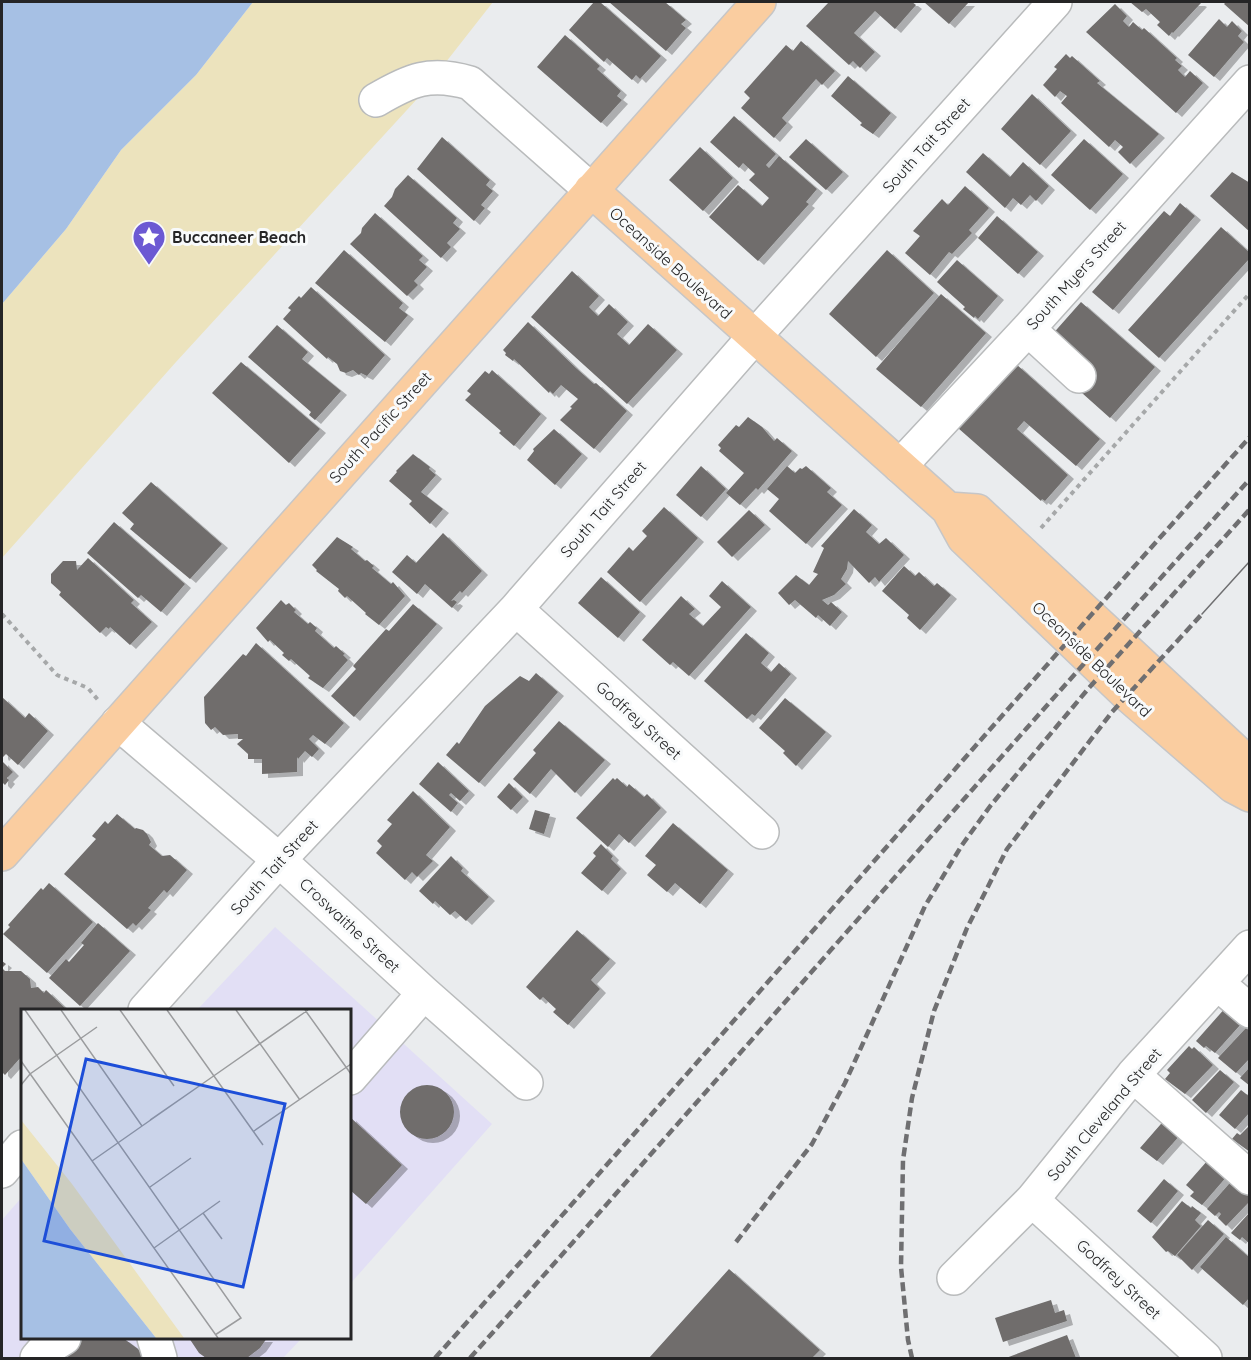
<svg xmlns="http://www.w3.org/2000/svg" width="1251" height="1360" viewBox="0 0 1251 1360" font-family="Quicksand,sans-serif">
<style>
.industrial{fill:#e2dff5}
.sand{fill:#ece3bd}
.water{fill:#a6c0e4}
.building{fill:#6f6d6c;filter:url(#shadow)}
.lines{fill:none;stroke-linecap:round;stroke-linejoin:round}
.minor-casing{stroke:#b9bbbc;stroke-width:36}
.major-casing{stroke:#c6c6c7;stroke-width:36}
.path{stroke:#a6a8a9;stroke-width:4;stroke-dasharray:4.5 4.5;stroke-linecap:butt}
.minor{stroke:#fff;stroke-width:33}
.major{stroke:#facda0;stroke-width:33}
.tram{stroke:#6f6f71;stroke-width:1.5}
.rail{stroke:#6f6f71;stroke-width:4.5;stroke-dasharray:9 4.5;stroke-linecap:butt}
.labels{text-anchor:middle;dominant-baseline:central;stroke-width:6;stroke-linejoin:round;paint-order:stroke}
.street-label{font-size:16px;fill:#252526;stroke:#f8fafb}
.poi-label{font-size:16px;font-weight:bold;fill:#252526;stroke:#f8fafb;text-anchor:start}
.inset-road{fill:none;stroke:#9b9c9e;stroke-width:1.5}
.view{fill:#1d4ed8;fill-opacity:0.15;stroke:#1d4ed8;stroke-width:3}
.inset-edge{fill:none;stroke:#252526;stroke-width:3}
</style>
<defs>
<filter id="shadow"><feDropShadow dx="6" dy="4" stdDeviation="0" flood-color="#0004"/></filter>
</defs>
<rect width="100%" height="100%" fill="#eaecee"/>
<path class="industrial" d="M275,927l217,197 -142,160v-274h-153z
M22,1197v141h280l-19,20h-281v-138z"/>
<path class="sand" d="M253,2h240l-76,97 -241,263 -174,196v-254l64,-75 55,-79 75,-75z"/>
<path class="water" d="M2,2h251l-57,73 -75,75 -55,79 -64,75z"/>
<path class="building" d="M594,2h6l61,54 -21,23 -4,-4 -4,5 -25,-22 -3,4 -35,-32z
M609,2h56l21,18 -5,4 5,4 -20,23z
M829,2h83l4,3 -21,24 -20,-18 -21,22 21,19 -15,16 -7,-7 -4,4 -43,-39z
M924,2h45l-20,22z
M1130,2h69l2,1 -28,30 -1,-1 -3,4 -12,-11 3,-3 -14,-13 -4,3z
M1226,2h24v25l-26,-23z
M1115,4l12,12 -4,5 6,6 4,-5 9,8 2,-2 33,30 -2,2 7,6 -4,4 7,7 5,-6 13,12 -27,30 -90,-81z
M1219,19l8,8 5,-6 10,10 -4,5 6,6 -30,35 -26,-22z
M565,35l35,31 -3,3 24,22 -4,5 5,4 -21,23 -64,-56z
M801,41l34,30 -13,14 -6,-6 -34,39 5,5 -13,15 -33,-30 9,-10 -6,-6 42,-47 7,6z
M1066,54l4,4 2,-2 28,25 -3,2 62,51 -29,30 -12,-12 5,-5 -8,-7 -6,7 -48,-44 6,-7 -7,-5 -5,6 -12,-12 14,-16 -3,-2z
M848,76l43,37 -18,21 -13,-9 2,-2 -31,-27z
M1032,94l39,37 -31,34 -39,-36z
M734,116l42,38 -10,11 3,3 10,-12 38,33 -11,13 3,2 -51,57 -49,-44 29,-32 24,21 7,-8 -20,-18 6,-6 -12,-11 -4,5 -29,-26z
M442,137l48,43 -4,5 7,6 -12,14 4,3 -11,13 -57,-52z
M806,139l37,33 -17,18 -37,-33z
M1084,139l39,35 -33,36 -39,-35z
M700,147l33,31 -30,33 -34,-31z
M983,153l27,24 13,-15 26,24 -13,15 -6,-6 -9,10 -8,-7 -8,10 -39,-36z
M1232,172l18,11v49l-40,-36z
M408,175l49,43 -4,5 7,6 -13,14 4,4 -10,11 -57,-52 8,-9 3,-8z
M965,186l24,22 -20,22 3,3 -20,21 -3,-2 -19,23 -25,-22 15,-17 -7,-5 29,-32 6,6z
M1180,203l15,13 -82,94 -21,-18 72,-81 6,5z
M375,213l48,43 -4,4 8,7 -13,14 4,4 -11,11 -57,-52 11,-11 1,-5z
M997,216l41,36 -20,22 -40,-36z
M1221,227l29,26v5l-91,100 -31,-28z
M344,250l59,53 -4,5 9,7 -23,27 -70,-59z
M887,250l47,43 -58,64 -47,-43z
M957,260l41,36 -20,23 -3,-3 -1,2 -11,-9 2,-2 -28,-25z
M572,271l27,25 -10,11 9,9 11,-12 19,18 -11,12 12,11 19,-21 29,26 -50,54 -96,-87z
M311,287l74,68 -18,21 -6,-3 -2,2 -6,-5 -7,3 -6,-2 -3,-7 -9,-7 -1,2 -44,-40 8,-9 -3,-2 11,-12 2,2z
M941,294l45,39 -65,74 -45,-38z
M1081,302l74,65 -45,51 -28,-25 14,-16 -46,-40z
M528,322l48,46 18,16 2,-1 31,28 -33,38 -34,-29 12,-12 -2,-1 8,-8 -17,-14 -8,9 -3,-3 -1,2 -35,-34 -1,2 -8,-6 1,-2 -3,-3z
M277,325l31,27 -6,7 39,32 -26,29 -6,-5 2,-3 -63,-55z
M241,362l79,67 -31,34 -77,-70z
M1016,364l84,75 -24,27 -52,-45 -7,8 51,46 -23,26 -3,-2 -1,2 -83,-73z
M492,370l49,44 -27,32 -15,-13 2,-2 -36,-31 6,-6 -4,-3 18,-20 4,3z
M748,417l14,10 12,14 3,-3 15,13 -34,39 -2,-2 -16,17 -14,-12 18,-20 -25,-22 2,-3 -3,-3 18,-20 3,2z
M554,429l28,25 -27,31 -28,-25 7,-9 -1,-2z
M413,454l17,13 -1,2 7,6 -15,17 22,17 -13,15 -21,-20 3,-3 -23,-20 8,-9 -1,-1z
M701,466l25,23 -25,28 -25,-22z
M787,466l8,7 5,-5 2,1 4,-3 25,22 -4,4 15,13 -36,39 -37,-33 10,-12 -12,-10z
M151,482l71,62 -32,35 -60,-50 4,-5 -12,-11z
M664,507l34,31 -58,64 -33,-30 22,-25 4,4 14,-15 -5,-5z
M854,509l18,16 -6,7 13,12 7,-6 18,17 -25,27 -4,-5 -6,6 -21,-22 -1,8 -6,10 5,5 -12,11 -12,5 6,5 3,-3 11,10 -12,14 -12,-11 -2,3 -21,-18 -6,5 -11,-12 18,-18 13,10 9,-11 -5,-2 11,-24 -3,-2z
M749,510l16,15 -33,32 -15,-15z
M114,522l71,62 -24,28 -20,-17 -3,3 -51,-45z
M443,533l39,38 -20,22 -2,-2 -9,10 3,-1 3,2 -5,6 -27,-24 -8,10 -25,-22 15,-17 9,8z
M337,537l16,10 -2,2 14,12 2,-1 7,6 -2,2 19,16 2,-2 12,14 -26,29 -14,-11 1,-1 -19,-17 -2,2 -7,-7 1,-2 -23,-18 1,-1 -5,-5z
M88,558l46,42 -3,3 21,19 -22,23 -20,-18 -1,2 -3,-2 -6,6 -41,-38 2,-3 -10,-9v-9l12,-13h13l1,9z
M904,566l11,10 4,-4 15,14 3,-3 14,12 -31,35 -13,-12 2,-3 -27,-24z
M601,577l39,35 -22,26 -40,-35z
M722,581l29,26 -62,69 -16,-14 -3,3 -28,-25 39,-44 14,13 -6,5 14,12 18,-19 -12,-11z
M281,600l5,5 3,-2 7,7 -2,2 14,12 2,-2 7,6 -2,3 19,17 2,-2 9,8 -2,1 5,5 -25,28 -15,-10 2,-2 -19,-17 -2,2 -7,-6 2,-2 -14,-13 -2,2 -12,-14z
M413,604l24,20 -83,93 -23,-21 25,-27 -3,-3 33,-37 3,2z
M746,633l23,20 -8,10 10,9 8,-9 12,11 -36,42 -3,-2 -5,5 -43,-38z
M256,643l88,80 -19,21 -12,-9 -4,4 10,10 -7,8 -7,-6 -7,8 -1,-2v15l-35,2v-15h-14v-5l-11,-10 6,-5h-5v-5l-15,1 -8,-8 -4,3 -6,-7 -1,-26 39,-43 3,2z
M536,673l22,19 -79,91 -33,-28 11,-13 2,2 26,-38 35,-30 9,5z
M2,697l23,21 4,-5 19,18 -30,34 -12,-11 -3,3 -1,-2z
M785,698l41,34 -30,34 -13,-13 2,-2 -26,-23z
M559,721l46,39 -30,33 -24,-24 -21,25 -17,-15 23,-26 -3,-3z
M2,761l11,11 -6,6 2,2 -4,5 -3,-3z
M438,762l31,29 -9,10 -9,-8 -2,2 9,8 -7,9 -32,-28z
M613,778l2,2 2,-2 10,9 2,-3 15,13 3,-3 14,14 -32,35 -10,-9 -11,13 -32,-29z
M509,783l14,14 -12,13 -14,-13z
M413,791l37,36 -24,28 7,6 -16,16 -5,-5 -7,8 -29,-27 6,-7 -5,-5 15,-17 -5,-4z
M535,810l15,4 -6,20 -15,-5z
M117,814l18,15 1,-1 7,2 4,4 4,8 -2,3 13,11 8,-1 17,15 -20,23 -3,-3 -16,18 3,2 -15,16 -3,-3 -6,6 -63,-55 32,-35 -4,-3 13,-15 3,3z
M673,823l55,47 -28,34 -25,-21 -8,9 -20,-17 9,-10 -11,-9z
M601,844l12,12 -2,3 10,10 -19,22 -21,-18 15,-17 -3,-3z
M451,856l12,12 -2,3 28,26 -23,24 -11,-10 -5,4 -15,-14 -2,3 -14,-13z
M49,883l44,39 -46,51 -44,-39 7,-7 -2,-2 33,-37 2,2z
M98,923l32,28 -50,55 -31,-28 17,-19 3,3 15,-17 -3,-2z
M577,930l33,29 -19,21 9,9 -32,36 -15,-13 3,-3 -13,-12 -3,3 -14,-13z
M2,961l4,3 -4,4 3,3h16l9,8 1,9 7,-1 6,6 2,-3 19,18 -2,2h-41v46l-17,19 -3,-3z
M1227,1006l14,18 -26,29 -9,-7 -2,2 -8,-7z
M1246,1028l4,3v27l-14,15 -18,-15z
M1189,1046l3,3 2,-2 19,18 -28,29 -20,-15 5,-6 -3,-3z
M1250,1067v19l-10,-8z
M1220,1070l14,12 -28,31 -14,-13z
M400 1112a27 27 0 1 1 54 0a27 27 0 1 1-54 0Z
M1241,1090l9,7v15l-15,17 -16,-14z
M350,1117l52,48 -36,39 -16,-14z
M1167,1117l15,16 -25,28 -17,-13z
M1250,1125v27l-18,-13 5,-6 3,2z
M1208,1160l20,15 -26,30 -12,-9 4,-4 -8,-7z
M1236,1176l14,12v13l-24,25 -8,-8 3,-4 -2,-2 -4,4 -8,-7z
M1164,1179l14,12 -27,32 -14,-12z
M1182,1201l9,7 1,-2 9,7 -6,7 6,6 -26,30 -7,-5 -2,1 -14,-15z
M1250,1212v32l-8,-7 -2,3 -9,-7z
M1208,1220l16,14 -32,36 -15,-15z
M1226,1237l24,21v39l-7,8 -43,-38z
M729,1269l91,81 -8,8h-163z
M1051,1300l4,13 9,-3 3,11 -64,21 -8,-24z
M1067,1335l9,23h-70z
M85,1338h38l15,11 6,9h-80l10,-14z
M189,1338h78l-7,10 -13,10h-41l-7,-5z"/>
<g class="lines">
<g class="minor-casing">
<path id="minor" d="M376,100c34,-20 54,-29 94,-17l121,107
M1028,329l51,47
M900,466l128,-137 222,-247
M516,609l246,223
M118,723l161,137 145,133 102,90
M1217,983l33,28
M145,1010l134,-150 237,-251 238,-272 301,-335
M1133,1075l117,103
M350,1078l74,-85
M2,1171l20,-24
M1032,1200l173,158
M954,1278l78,-78 101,-125 117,-128
M154,1338l6,20
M37,1358l6,-7 21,-13"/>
</g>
<g class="major-casing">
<path id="major" d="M591,190l357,319 16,29 164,157 105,91 17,9
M948,509l29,2 273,254
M2,854l757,-852"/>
</g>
<path class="path" d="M1041,528l209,-235
M2,614l55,61 31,13 10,12"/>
<use href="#minor" class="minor"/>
<use href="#major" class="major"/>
<path class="tram" d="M1202,614l48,-53"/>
<path class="rail" d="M736,1242l76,-98 33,-61 80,-177 37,-61 29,-40 97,-116 162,-180
M435,1358c273,-305 541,-616 815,-921
M470,1358c261,-292 517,-589 780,-879
M912,1358l-4,-18 -7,-73 2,-107 9,-62 22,-87 33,-83 40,-79 105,-137 90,-98"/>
</g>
<defs>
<g id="sight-pin" transform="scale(1.725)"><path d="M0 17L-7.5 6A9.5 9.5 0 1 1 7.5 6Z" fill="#6c59d3" stroke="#f8fafb"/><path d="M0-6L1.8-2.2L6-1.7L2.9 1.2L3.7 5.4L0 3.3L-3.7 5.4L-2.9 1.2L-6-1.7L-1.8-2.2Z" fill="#fff"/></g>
</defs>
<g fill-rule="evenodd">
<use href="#sight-pin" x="149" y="237"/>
</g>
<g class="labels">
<g class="street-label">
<text transform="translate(926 145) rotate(-48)">South Tait Street</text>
<text transform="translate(671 263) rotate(42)">Oceanside Boulevard</text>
<text transform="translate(1076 275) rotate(-48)">South Myers Street</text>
<text transform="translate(380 427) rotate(-48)">South Pacific Street</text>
<text transform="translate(603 509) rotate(-49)">South Tait Street</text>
<text transform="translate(1092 659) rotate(44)">Oceanside Boulevard</text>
<text transform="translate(639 720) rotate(42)">Godfrey Street</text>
<text transform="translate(274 867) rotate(-48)">South Tait Street</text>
<text transform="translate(350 925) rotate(43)">Croswaithe Street</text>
<text transform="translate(1104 1114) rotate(-50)">South Cleveland Street</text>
<text transform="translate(1119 1279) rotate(43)">Godfrey Street</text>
</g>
<g class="poi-label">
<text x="172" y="237">Buccaneer Beach</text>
</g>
</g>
<g transform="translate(21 1009)">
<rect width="330" height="330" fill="#eaecee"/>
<path d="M0,111l51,64 112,154h-28l-86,-109 -49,-70z" fill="#ece3bd"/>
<path d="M0,150l49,70 86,109h-135z" fill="#a6c0e4"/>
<path class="inset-road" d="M4,1l216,308 -26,17M40,1l81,116M99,1l54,76M146,1l96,135M215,1l64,90M284,1l46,64M0,52l197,277M184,73l103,-72M0,76l9,-11 67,-47M233,122l97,-67M71,152l113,-79 -55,38M129,178l41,-29M182,204l19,26M133,239l66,-47"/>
<path class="view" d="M65,50l199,45 -42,183 -199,-46z"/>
<rect width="330" height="330" class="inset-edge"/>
</g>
<rect width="1251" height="1360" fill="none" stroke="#252526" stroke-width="6"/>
</svg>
